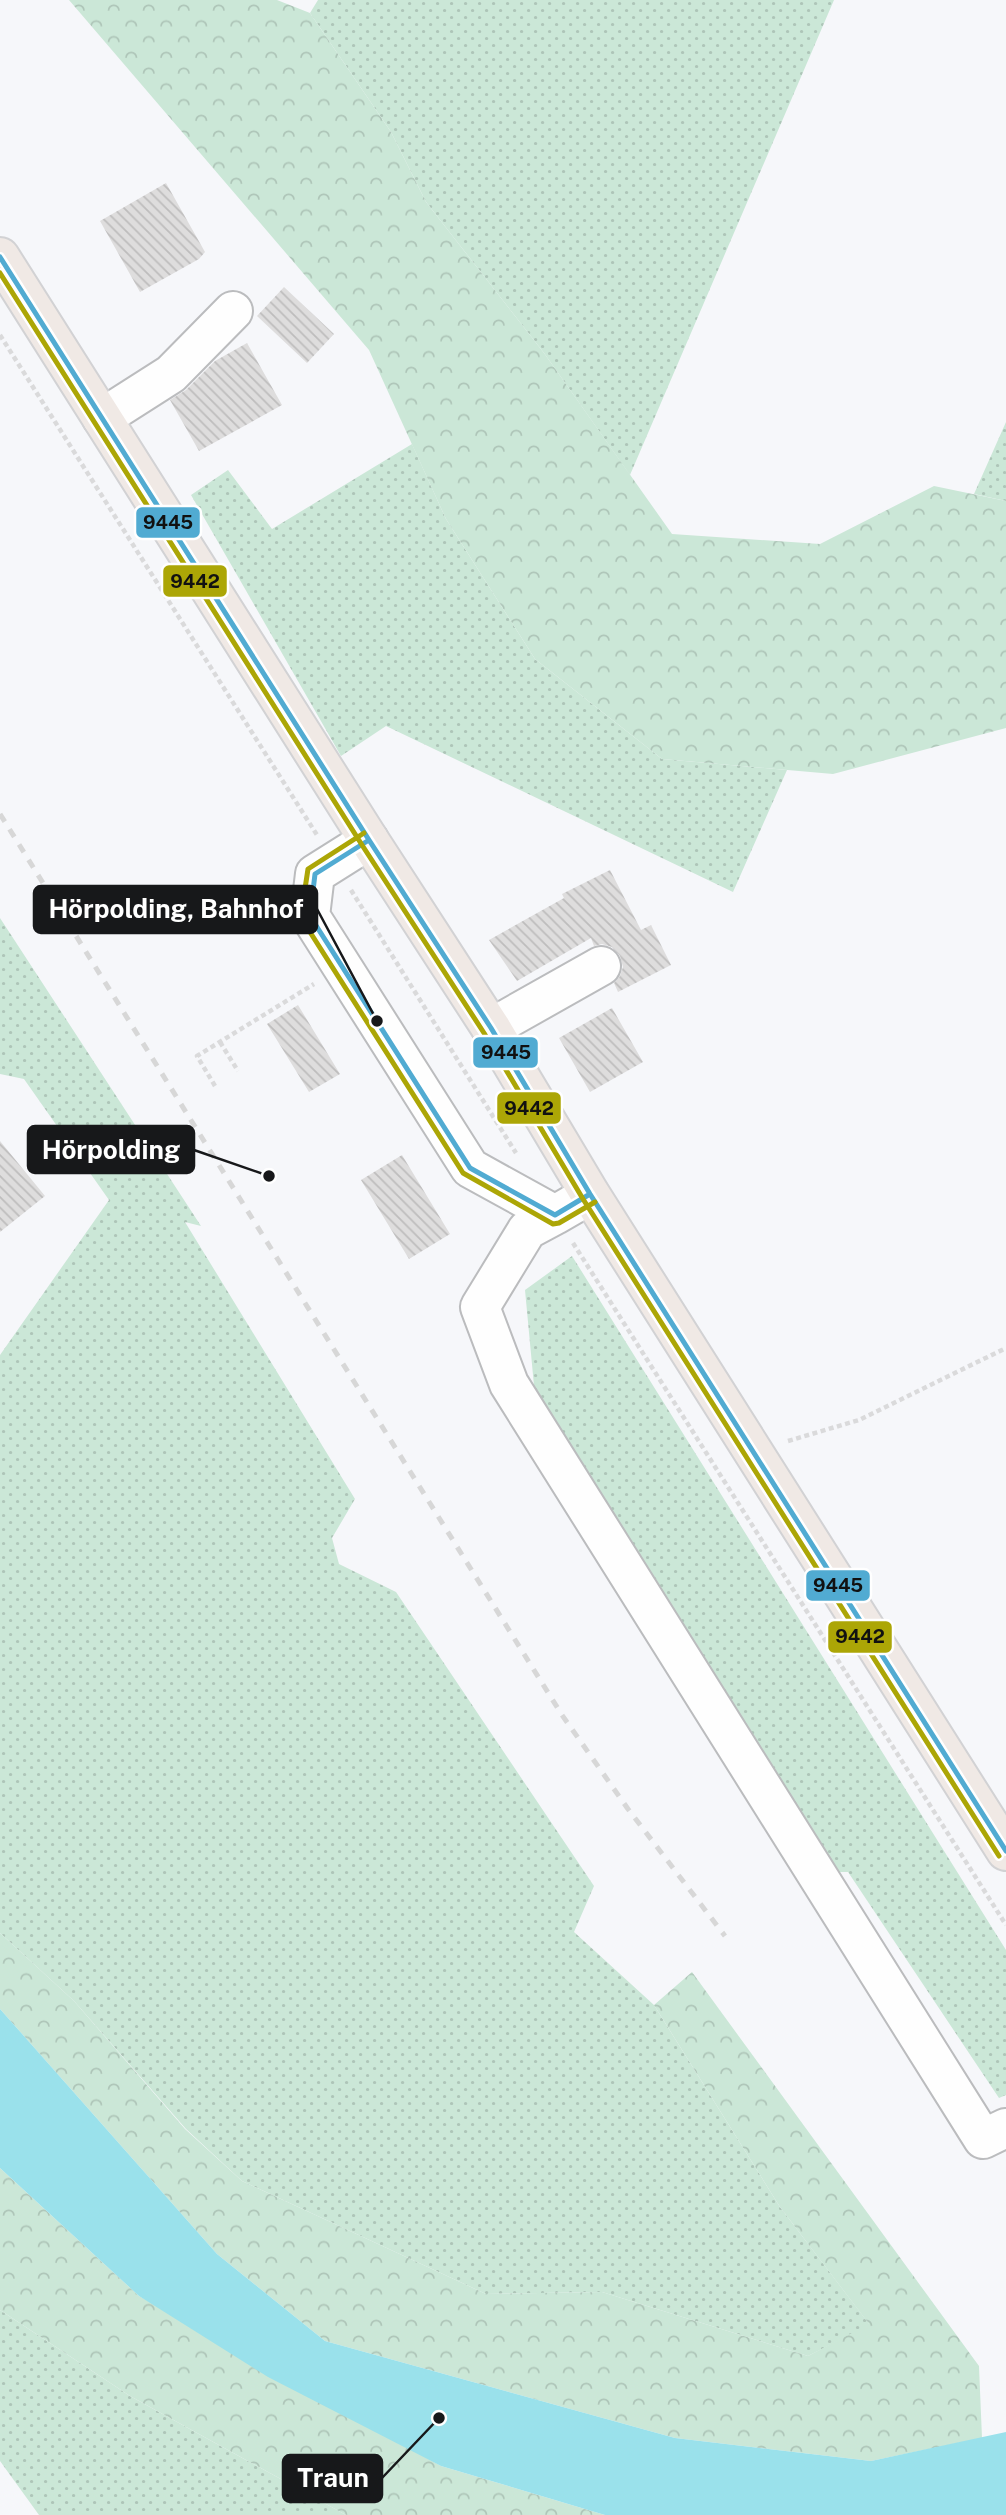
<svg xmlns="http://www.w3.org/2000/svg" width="1006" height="2515" viewBox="0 0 1006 2515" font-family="'Public Sans',sans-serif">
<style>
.grass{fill:url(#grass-dots)}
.forest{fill:url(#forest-crowns)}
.water{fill:#9ae1eb}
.building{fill:url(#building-back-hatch)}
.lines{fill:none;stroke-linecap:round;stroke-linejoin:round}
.minor-casing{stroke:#bbbcbe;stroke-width:42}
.major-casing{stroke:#d2d2d4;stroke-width:42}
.path{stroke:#dadadb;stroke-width:4.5;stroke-dasharray:5 3.5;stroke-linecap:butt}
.minor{stroke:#fefefe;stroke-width:38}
.major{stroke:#f0e9e5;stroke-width:38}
.rail{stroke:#d7d7d7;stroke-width:5;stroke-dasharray:9 9;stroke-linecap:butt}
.bus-1-casing{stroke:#fff;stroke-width:10}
.bus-2-casing{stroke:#fff;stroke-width:10}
.bus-1{stroke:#51abd2;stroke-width:5}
.bus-2{stroke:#aca606;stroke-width:5}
.leader{fill:none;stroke:#17181a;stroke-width:2.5}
.callout-dot{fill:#17181a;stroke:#fff;stroke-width:2.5}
.callout{fill:#17181a;stroke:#17181a;stroke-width:2.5}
.callout-label{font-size:26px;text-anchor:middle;font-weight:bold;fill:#fff}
.line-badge{stroke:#fff;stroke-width:2.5}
.pale-badge-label{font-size:19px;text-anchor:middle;font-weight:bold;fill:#111}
</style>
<defs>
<pattern id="grass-dots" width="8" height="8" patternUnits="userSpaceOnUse" patternTransform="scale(1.75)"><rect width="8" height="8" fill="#cbe7d7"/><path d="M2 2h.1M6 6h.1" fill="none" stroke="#aec5b8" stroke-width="1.8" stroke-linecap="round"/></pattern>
<pattern id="forest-crowns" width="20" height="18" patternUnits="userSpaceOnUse" patternTransform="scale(1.75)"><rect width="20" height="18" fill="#cbe7d7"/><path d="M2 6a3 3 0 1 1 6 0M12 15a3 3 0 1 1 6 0" fill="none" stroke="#aec5b8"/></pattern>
<pattern id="building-back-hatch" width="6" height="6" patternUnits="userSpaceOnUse" patternTransform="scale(1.75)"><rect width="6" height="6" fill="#dedddd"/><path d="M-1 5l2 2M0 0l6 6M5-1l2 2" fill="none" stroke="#bebdbd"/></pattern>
</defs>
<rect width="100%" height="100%" fill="#f6f7fa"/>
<path class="grass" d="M318,0h516l-204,475 -86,-122 -118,-151 -35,-70 -81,-119z
M1006,422v79l-32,-7z
M412,444l34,75 89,140 127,100 125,11 -54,122 -347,-166 -45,30 -150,-261 37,-25 44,59z
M0,918l201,308 -16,-4 170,277 -23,39 7,26 57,28 198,294 -20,46 80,73 126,202 90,118 -62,31 -206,-64 -116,2 -244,-113 -56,-52 -112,-128 -74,-68v-578l109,-155 -85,-121 -24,-5z
M572,1256l434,694v145l-7,3 -151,-226h-19l-293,-465 -11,-117z
M0,2310l130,86 216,119h-307l-39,-54z"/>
<path class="forest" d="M69,0h208l33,13 81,119 35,70 118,151 128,181 148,10 114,-58 72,15v227l-173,46 -171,-15 -127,-100 -89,-140 -77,-169z
M0,1933l74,68 111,128 57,52 244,113 116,-2 206,64 61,-32 -89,-117 -126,-202 38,-33 287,394 3,72 -111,23 -196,-23 -350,-97 -108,-87 -217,-245z
M0,2168l139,128 302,170 164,49h-259l-216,-119 -130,-86z"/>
<path class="water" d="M0,2009l217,245 108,87 350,97 196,23 135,-29v83h-401l-164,-49 -173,-89 -129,-81 -139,-128z"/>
<path class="building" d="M166,183l39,69 -6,7 -59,33 -40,-71z
M284,287l50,47 -27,29 -50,-47z
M247,343l35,62 -83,46 -29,-51 16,-10 29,-29z
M610,870l31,60 10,-5 20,40 -53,27 -4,-9 6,-7 3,-9 -3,-11 -8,-9 -10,-3 -8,2 -3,-8 -74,43 -28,-41 75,-42 -2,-4z
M298,1005l42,69 -31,18 -42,-68z
M612,1008l31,54 -53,30 -31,-54z
M0,1141l45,55 -45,36z
M402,1155l48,79 -41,25 -48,-79z"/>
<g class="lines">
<g class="minor-casing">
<path id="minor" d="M102,418l69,-44 62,-63
M369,840l-54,34 -5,42 160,252 85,47 19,-11
M491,1028l110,-62
M555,1215l-28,15 -47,77 29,77 474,755 23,-11"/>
</g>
<g class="major-casing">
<path id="major" d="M0,257l369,583 122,188 99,166 416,657"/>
</g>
<path class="path" d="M0,335l317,500
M351,890l165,263
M220,1042l18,29
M215,1086l-18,-30 117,-72
M573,1243l433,682
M788,1441l71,-21 147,-72"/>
<use href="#minor" class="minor"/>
<use href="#major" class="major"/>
<path class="rail" d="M0,814l562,901 66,94 97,127"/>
<g class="bus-1-casing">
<path id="bus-1" d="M0,257l369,583 122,188 99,166 416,657
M369,840l-54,34 -5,42 160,252 85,47 35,-21"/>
</g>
<g class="bus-2-casing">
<path id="bus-2" d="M0,273l362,572 122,188 99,166 416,657
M364,833l-56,36 -7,46 2,6 160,252 90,51 6,-1 36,-21"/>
</g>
<use href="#bus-1" class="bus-1"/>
<use href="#bus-2" class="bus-2"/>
</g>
<path class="leader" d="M377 1021L317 909M269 1176L194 1150M439 2418L382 2478"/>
<g class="callout-dot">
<circle cx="377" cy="1021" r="7"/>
<circle cx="269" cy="1176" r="7"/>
<circle cx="439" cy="2418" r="7"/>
</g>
<g class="callout">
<rect x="34" y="886" width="283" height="47" rx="7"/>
<rect x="28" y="1126" width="166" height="47" rx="7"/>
<rect x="283" y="2455" width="99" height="47" rx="7"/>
</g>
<g class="callout-label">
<text x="176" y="918">Hörpolding, Bahnhof</text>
<text x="111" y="1159">Hörpolding</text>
<text x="333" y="2487">Traun</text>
</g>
<g class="line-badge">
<rect x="135" y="506" width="66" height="33" rx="7" fill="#51abd2"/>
<rect x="162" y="564" width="66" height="34" rx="7" fill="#aca606"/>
<rect x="472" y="1036" width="67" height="33" rx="7" fill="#51abd2"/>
<rect x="496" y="1091" width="66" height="34" rx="7" fill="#aca606"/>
<rect x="805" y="1569" width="66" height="33" rx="7" fill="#51abd2"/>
<rect x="827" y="1620" width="66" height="34" rx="7" fill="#aca606"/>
</g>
<g class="pale-badge-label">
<text x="168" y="529">9445</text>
<text x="195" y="588">9442</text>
<text x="506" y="1059">9445</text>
<text x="529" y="1115">9442</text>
<text x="838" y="1592">9445</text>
<text x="860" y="1643">9442</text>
</g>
</svg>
